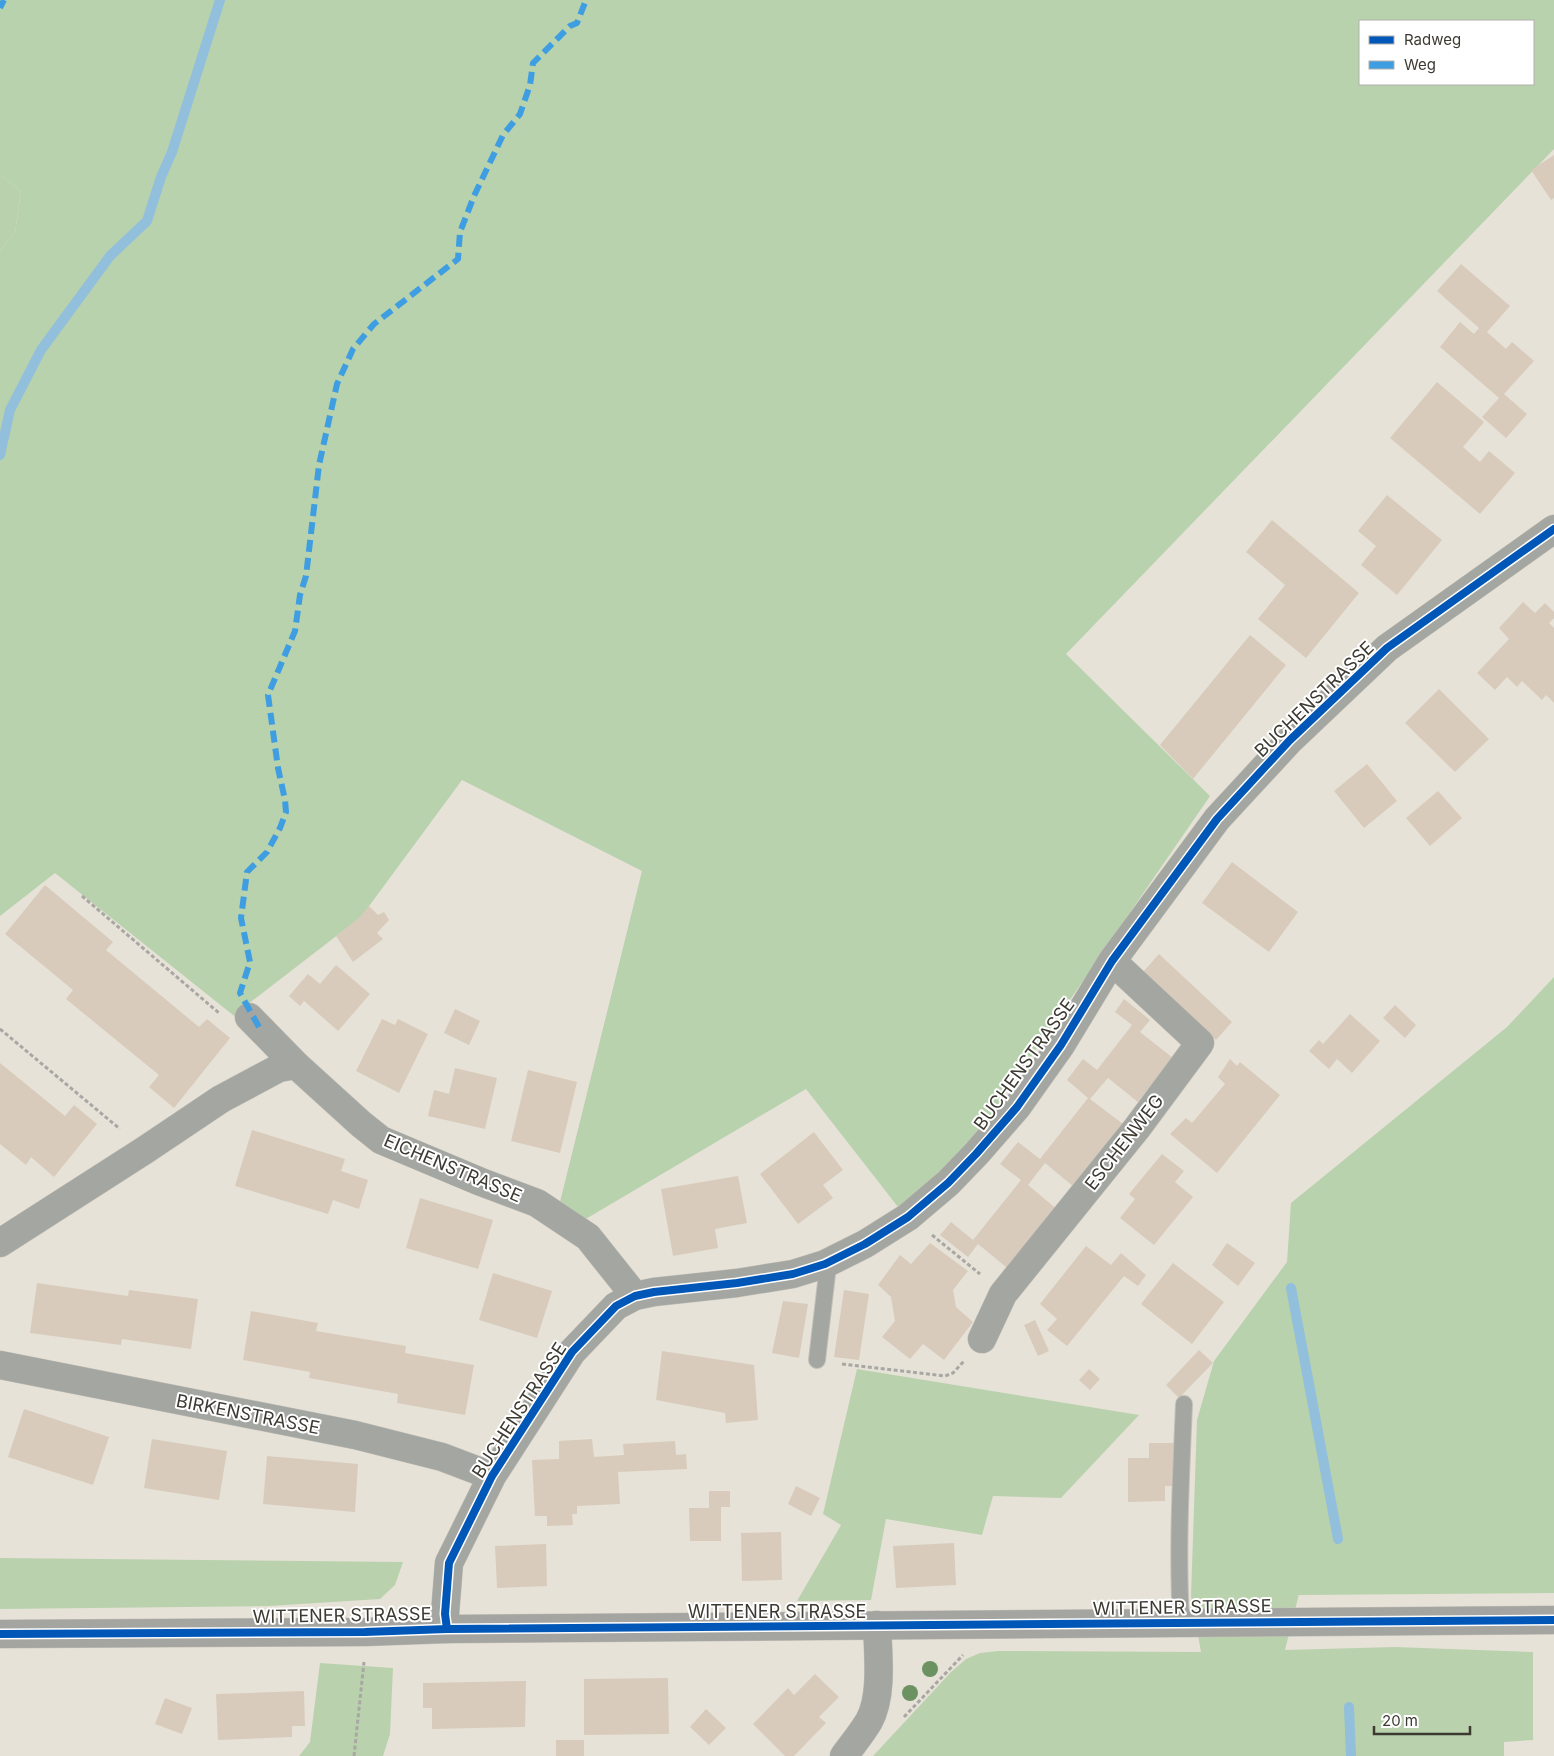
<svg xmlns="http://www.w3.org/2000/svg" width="1554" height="1756" viewBox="0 0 1554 1756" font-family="Inter,sans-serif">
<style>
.green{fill:#b9d2ad}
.forest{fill:#b8d2ad;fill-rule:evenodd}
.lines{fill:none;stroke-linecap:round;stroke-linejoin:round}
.stream{stroke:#91bfdc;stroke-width:10}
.building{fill:#d8cbbb}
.service-casing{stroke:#c3c0b8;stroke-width:18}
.minor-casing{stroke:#c3c0b8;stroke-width:29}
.secondary-casing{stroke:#c3c0b8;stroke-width:29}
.path{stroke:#a8a7a4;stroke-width:3;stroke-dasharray:4 2.5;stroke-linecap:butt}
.service{stroke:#a4a6a2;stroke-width:16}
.minor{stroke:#a4a6a2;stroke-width:28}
.secondary{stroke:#a4a4a0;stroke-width:28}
.quiet{stroke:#3f9ee2;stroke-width:6;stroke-dasharray:12 6;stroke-linecap:butt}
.cycleway-casing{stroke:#fff;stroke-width:11}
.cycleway{stroke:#0057b8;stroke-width:8}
.tree{fill:#6d9261}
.labels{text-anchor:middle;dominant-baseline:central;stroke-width:4;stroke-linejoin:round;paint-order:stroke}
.street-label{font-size:18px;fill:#3d3a32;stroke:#fff}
</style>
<rect width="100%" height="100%" fill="#e7e2d7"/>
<path class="green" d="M0,175l21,16 -6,42 -15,17z
M857,1369l282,46 -78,83 -68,-2 -11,39 -96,-16 -15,81 -74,1 44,-76 -18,-11z
M0,1558l403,4 -8,23 -15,14 -111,7 -269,3z
M1299,1594l-14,56 110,-3 138,5v88l-29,2v14h-631l78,-84 15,-13 14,-6 18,-2 203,1 -10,-56z
M320,1663l73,5 -3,66 -7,22h-84l11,-14z"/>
<path class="forest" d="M0,0h1554v149l-488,505 144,142 -215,313 -41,55 -56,43 -92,-118 -222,131 -24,-18 82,-331 -180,-91 -101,137 -113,87 -10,15 -183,-146 -55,43v-666l15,-17 6,-42 -21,-16zM1360,21h173v63h-173z
M1554,977v616l-363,3 6,-176 17,-59 73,-99 4,-59 216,-176z"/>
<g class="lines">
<path class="stream" d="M0,455l10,-45 31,-60 69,-94 37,-35 14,-44 11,-25 48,-152
M1291,1288l47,251
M1349,1707l2,49"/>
</g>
<path class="building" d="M1554,155v43l-3,2 -20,-30z
M1461,264l49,42 -23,26 19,17 6,-7 22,19 -30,33 23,20 -21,24 -24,-21 17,-19 -59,-51 20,-25 14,12 5,-6 -42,-37z
M1437,382l47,40 -21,25 17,15 9,-11 26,22 -35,41 -90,-76z
M1387,495l55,45 -45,55 -36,-30 15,-19 -18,-15z
M1272,520l87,73 -53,65 -48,-39 27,-34 -39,-33z
M1523,602l12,11 10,-10 9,9v6l-5,5 5,5v75l-8,-8 -4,5 -20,-19 -5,6 -10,-10 -12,13 -18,-17 32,-34 -10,-11z
M1250,635l36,30 -93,114 -33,-34z
M1439,689l50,50 -34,33 -50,-49z
M1367,764l30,37 -33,27 -30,-37z
M1438,791l24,27 -32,28 -24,-28z
M1232,862l66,50 -29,40 -67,-49z
M45,885l68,57 -7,8 93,77 8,-8 23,19 -56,70 -25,-21 10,-12 -93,-76 7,-9 -68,-56z
M369,906l9,9 6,-3 5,8 -12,13 6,6 -30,23 -17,-26 23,-18z
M1159,954l73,68 -16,18 -73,-68z
M336,965l34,29 -32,37 -34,-30 -4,5 -11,-10 19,-22 12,10z
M1124,999l26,21 -10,12 33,26 -35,44 -30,-24 -18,21 33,25 -49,63 -29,-24 -17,22 31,26 -48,60 -33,-27 -10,13 -28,-22 11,-13 22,18 48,-60 -21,-16 18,-22 22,17 48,-61 -21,-18 16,-21 14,11 35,-45 -17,-13z
M1395,1005l21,20 -11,13 -22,-20z
M455,1009l25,12 -11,24 -25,-12z
M1350,1014l30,27 -28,32 -15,-14 -8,10 -20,-18 10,-11 4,4z
M382,1019l13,6 3,-6 30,15 -29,59 -43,-22z
M1230,1059l7,7 3,-4 40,33 -63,78 -47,-39 16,-16 6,5 33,-39 -7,-7z
M0,1063l65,53 9,-11 23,19 -43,53 -23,-20 -5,8 -26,-21z
M455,1068l42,10 -12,51 -57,-13 6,-26 15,4z
M528,1070l49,12 -17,71 -49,-12z
M252,1130l93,29 -4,12 27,9 -9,29 -26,-9 -5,14 -93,-28z
M814,1132l29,38 -20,15 10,13 -35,26 -38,-50z
M1162,1154l22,17 -9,11 18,15 -39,48 -34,-27 15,-19 -6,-5z
M738,1176l9,47 -32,6 3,19 -45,8 -12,-67z
M420,1198l73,22 -15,49 -72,-21z
M930,1243l38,28 -15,19 3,17 17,15 -29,38 -21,-16 -13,15 -28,-22 13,-16 -4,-24 -13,-12 22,-30 11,9z
M1227,1243l28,20 -17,23 -26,-21z
M1086,1246l25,19 10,-12 25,22 -8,11 -14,-10 -57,70 -20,-16 10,-11 -17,-15z
M1173,1263l51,39 -32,42 -51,-40z
M493,1273l59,18 -15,47 -58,-18z
M37,1283l91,13 1,-6 69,9 -7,50 -69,-10 -1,6 -91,-12z
M844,1290l25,4 -10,66 -25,-3z
M783,1301l25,3 -9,54 -27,-5z
M251,1311l67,12 -2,8 90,15 -1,7 69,12 -9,50 -68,-12 1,-9 -89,-16 1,-6 -67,-12z
M1035,1320l14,31 -11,5 -14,-31z
M1199,1350l14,13 -34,35 -13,-13z
M662,1351l92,14 4,55 -32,3 -1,-10 -69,-13z
M1089,1369l11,10 -10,11 -11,-10z
M24,1409l85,28 -16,48 -85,-28z
M152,1439l75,12 -8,49 -75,-12z
M592,1439l2,18 30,-2 -1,-11 52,-3 1,14 10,-1 1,15 -69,3 2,32 -43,2v8h-5l1,11 -26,1v-10h-12l-3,-56 27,-1v-18z
M1149,1443h28l1,43h-13v15l-37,1v-44h21z
M267,1456l91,8 -3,48 -92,-8z
M796,1486l24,12 -9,18 -23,-12z
M709,1491h21v16h-9v34h-31l-1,-33h20z
M781,1532l1,48 -40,1 -1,-48z
M954,1543l2,42 -60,3 -3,-42z
M546,1544l1,42 -50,2 -2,-42z
M815,1674l24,23 -20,20 7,6 -32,33h-9l-32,-32 35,-36 6,7z
M668,1678l1,56 -85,1v-56z
M526,1681l-1,46 -93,2v-21h-9v-25z
M304,1691l1,35h-13v11l-74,3 -2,-46z
M165,1698l27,10 -10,26 -27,-10z
M706,1709l20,19 -17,17 -19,-18z
M556,1740h28v16h-28z"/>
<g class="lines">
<g class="service-casing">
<path id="service" d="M817,1360l10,-86 -2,-10
M1181,1622c-4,-73 0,-146 3,-218"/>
</g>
<g class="minor-casing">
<path id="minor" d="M249,1017l47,48 65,59 20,16 100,42 56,21 51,34 47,59
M0,1243l145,-93 76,-51 58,-31 17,-3
M982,1339l21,-45 134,-166 63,-85 -88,-82
M0,1365l355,70 87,22 50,19
M447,1629l-2,-15 4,-51 43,-87 80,-124 44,-46 19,-10 19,-4 83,-9 56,-9 32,-10 40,-20 43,-27 40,-34 28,-29 41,-47 44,-62 51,-84 105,-142 73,-79 97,-92 167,-119
M844,1756c8,-11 18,-23 25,-35 14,-25 9,-67 8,-96"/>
</g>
<g class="secondary-casing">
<path id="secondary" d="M0,1634l365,-2 82,-3 1107,-9"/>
</g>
<path class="path" d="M82,896l137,117
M0,1029l120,100
M932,1235l48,39
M842,1364l103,12 8,-3 11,-12
M904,1717l59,-62
M354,1756l10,-94"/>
<use href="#service" class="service"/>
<use href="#minor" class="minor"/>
<use href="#secondary" class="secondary"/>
<path class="quiet" d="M0,8l4,-8
M259,1027l-19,-34 10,-31 -9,-44 6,-46 20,-20 13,-24 6,-16 -1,-12 -7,-32 -10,-73 27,-64 5,-36 6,-19 13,-111 18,-81 16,-35 21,-25 84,-65 2,-27 14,-36 29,-61 17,-21 10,-29 3,-22 37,-37 7,-3 9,-23"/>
<g class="cycleway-casing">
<path id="cycleway" d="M447,1629l-2,-15 4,-51 43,-87 80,-124 44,-46 19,-10 19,-4 83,-9 56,-9 32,-10 40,-20 43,-27 40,-34 28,-29 41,-47 44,-62 51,-84 105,-142 73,-79 97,-92 167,-119
M0,1634l365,-2 82,-3 1107,-9"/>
</g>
<use href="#cycleway" class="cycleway"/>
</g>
<g class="tree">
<circle cx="930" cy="1669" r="8"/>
<circle cx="910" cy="1693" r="8"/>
</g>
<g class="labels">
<g class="street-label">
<text transform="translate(1314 699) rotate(-44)">BUCHENSTRASSE</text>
<text transform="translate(1024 1064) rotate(-54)">BUCHENSTRASSE</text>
<text transform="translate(1124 1142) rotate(-52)">ESCHENWEG</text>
<text transform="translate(453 1168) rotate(23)">EICHENSTRASSE</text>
<text transform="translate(519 1410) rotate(-57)">BUCHENSTRASSE</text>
<text transform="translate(248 1414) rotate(11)">BIRKENSTRASSE</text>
<text transform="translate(1182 1607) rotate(-1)">WITTENER STRASSE</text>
<text x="777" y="1611">WITTENER STRASSE</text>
<text transform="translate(342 1615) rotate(-1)">WITTENER STRASSE</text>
</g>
</g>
<rect x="1359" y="20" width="175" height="65" fill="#ffffff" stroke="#b1b0ad"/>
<rect x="1369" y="36" width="25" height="8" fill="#0057b8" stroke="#b1b0ad"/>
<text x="1404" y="45" font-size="15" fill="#3d3a32">Radweg</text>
<rect x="1369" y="61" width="25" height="8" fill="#3f9ee2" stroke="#b1b0ad"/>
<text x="1404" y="70" font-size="15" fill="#3d3a32">Weg</text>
<path d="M1374 1726v8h96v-8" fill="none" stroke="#3d3a32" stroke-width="2.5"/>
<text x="1382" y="1726" font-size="15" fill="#3d3a32" stroke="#ffffff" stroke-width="4" paint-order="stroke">20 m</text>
</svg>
